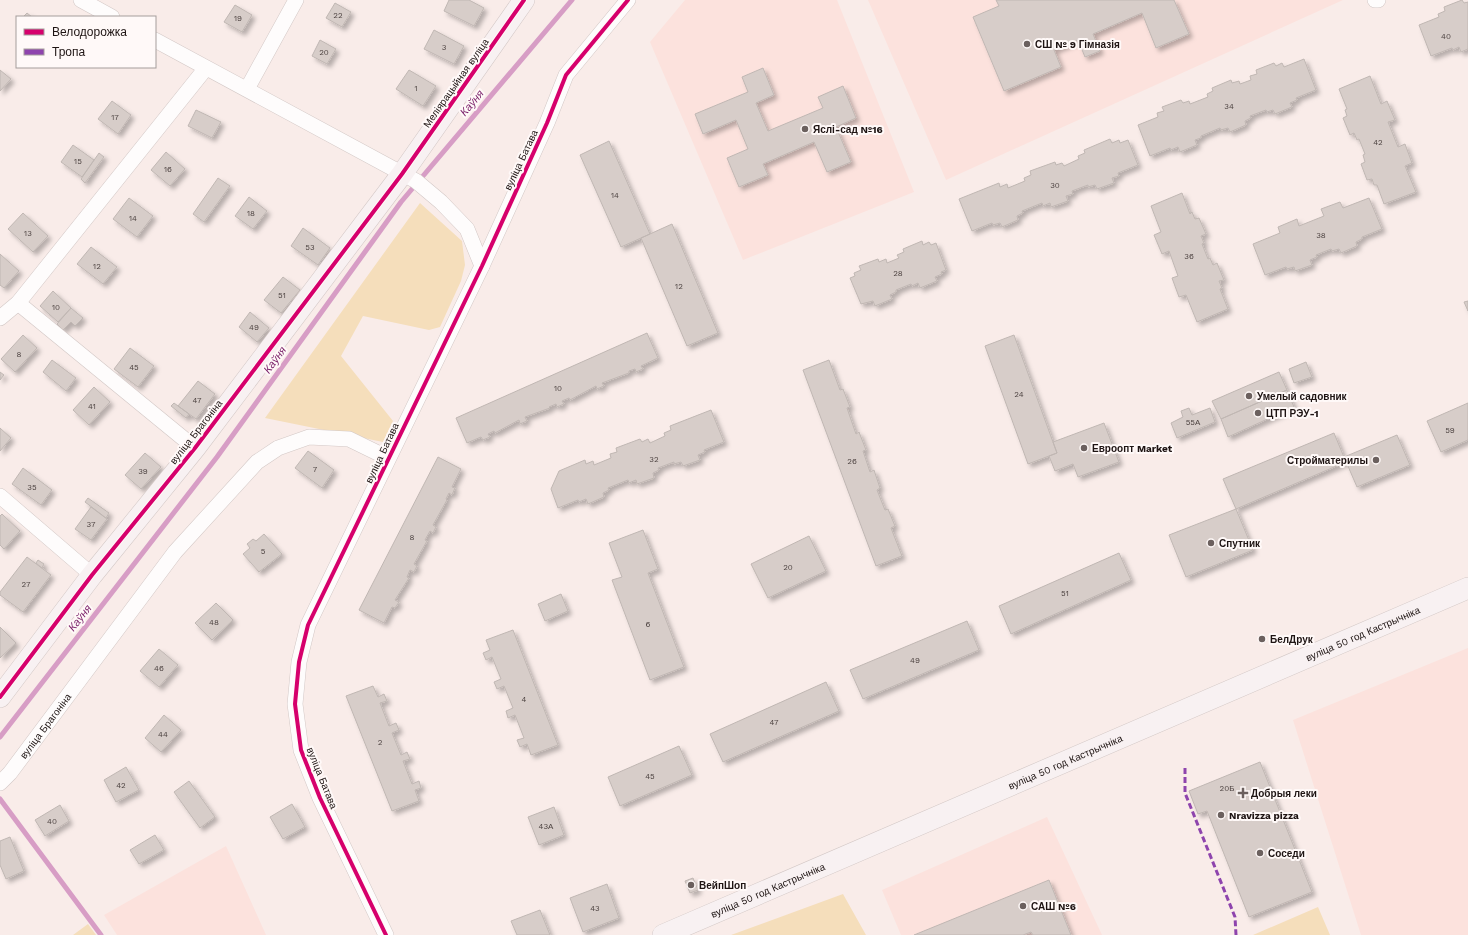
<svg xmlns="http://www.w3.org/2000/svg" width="1468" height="935" viewBox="0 0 1468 935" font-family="'Work Sans',sans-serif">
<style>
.built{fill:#fce2dd}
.green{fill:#f5debb}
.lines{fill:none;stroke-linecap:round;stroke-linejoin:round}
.stream{stroke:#d79dc5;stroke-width:5}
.building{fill:#d7cdc9;stroke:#c0b7b3;filter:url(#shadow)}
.street-casing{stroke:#d3c8c6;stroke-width:16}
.secondary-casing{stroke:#d3c8c6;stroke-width:22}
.street{stroke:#fefcfc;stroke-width:15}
.secondary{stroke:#f8f1f2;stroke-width:21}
.quiet{stroke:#8e44ad;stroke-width:3;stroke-dasharray:6 3;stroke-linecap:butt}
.cycleway-casing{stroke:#fff9f8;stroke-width:6}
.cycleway{stroke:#d6006c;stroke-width:4}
.poi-dot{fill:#6b605e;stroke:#fff9f8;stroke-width:1.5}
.labels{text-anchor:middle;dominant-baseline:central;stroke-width:4;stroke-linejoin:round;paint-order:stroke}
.number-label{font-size:8px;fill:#4c4240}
.poi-label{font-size:10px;font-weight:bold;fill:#1e1413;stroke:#fff9f8;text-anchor:start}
.street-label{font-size:10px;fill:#1e1413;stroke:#fff9f8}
.water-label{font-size:11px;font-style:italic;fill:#791e68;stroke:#fff9f8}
</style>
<defs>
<filter id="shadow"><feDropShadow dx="3.5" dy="3.5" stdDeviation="2" flood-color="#0004"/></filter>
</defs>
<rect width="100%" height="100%" fill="#f9ece9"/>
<path class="built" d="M685,0h152l77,192 -171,68 -93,-218z
M868,0h475l-397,180z
M1468,648v287h-107l-68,-215z
M1047,817l55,118h-201l-19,-45z
M226,846l40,89h-149l-13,-20z"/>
<path class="green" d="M420,203l42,38 3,24 -4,16 -21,46 -11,3 -66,-14 -22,40 52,65 -10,21 -118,-24z
M843,894l23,41h-135z
M1318,907l12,28h-77z
M88,924l8,11h-23z"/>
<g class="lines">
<path class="stream" d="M0,737l217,-280 184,-255 171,-202
M0,799l101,136"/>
</g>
<path class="building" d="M449,0h20l15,8 -10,18 -30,-15z
M996,0h178l15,34 -33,14 -14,-35 -49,21 7,17 -15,6 -7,-17 -24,10 7,17 -57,24 -31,-74 26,-11z
M1462,0l2,3 4,-1v47l-7,3 -2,-5 -6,3 -1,-2 -21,8 -12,-31 20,-8 -1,-3 7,-3 -1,-4z
M335,3l16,9 -9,15 -16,-9z
M235,5l17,10 -10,17 -18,-10z
M27,13l5,4h-9z
M434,30l30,16 -10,18 -30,-15z
M320,40l16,9 -9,15 -15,-8z
M1304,59l12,31 -20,8 1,2 -7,3 2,4 -17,7 -2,-4 -6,2 -1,-2 -16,6 1,2 -6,3 1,4 -16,7 -2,-4 -7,2 -1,-2 -19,8v2l-6,2 2,5 -17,7 -2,-5 -7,3 -1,-2 -20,8 -12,-31 20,-8 -1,-4 7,-2 -2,-4 19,-7 2,3 6,-2 1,3 18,-7 -1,-3 6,-3 -1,-3 19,-8 1,3 7,-2 1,3 11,-4 -1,-4 7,-2 -1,-4 18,-7 2,3 6,-3 2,4z
M763,68l11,27 -18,8 12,28 55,-23 -5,-11 25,-11 13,32 -20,9 15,35 -24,10 -13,-30 -51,22 5,11 -29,12 -12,-29 21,-9 -12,-29 -33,14 -8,-20 53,-22 -6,-15z
M0,70l11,9 -11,12z
M409,70l27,16 -13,20 -27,-17z
M1370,76l11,28 6,-3 8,19 -7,2 10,25 7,-3 7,19 -7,3 11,26 -32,12 -7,-19h-3l-2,-6 -5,1 -6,-16 4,-2 -2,-7 2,-1 -6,-15 -2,1 -3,-7 -4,2 -7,-17 4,-2 -2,-6 2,-1 -8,-20z
M112,101l19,14 -13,19 -20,-15z
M196,110l25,12 -9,16 -24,-12z
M1110,139l2,4 7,-3 1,3 8,-3 10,25 -20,8 1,3 -7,2 2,5 -17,6 -2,-4 -7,2v-2l-16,6 1,3 -7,2 2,5 -17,6 -1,-4 -7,3 -1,-3 -20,8 1,2 -6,3 1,4 -16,7 -2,-4 -7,2 -1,-2 -20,8 -13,-32 40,-16 1,4 7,-3 1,4 17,-7 -1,-3 7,-3 -1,-4 25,-9 1,3 6,-2 2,3 15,-7 -1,-3 7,-3 -1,-3z
M609,141l41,93 -29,13 -41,-92z
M73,145l21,15 -12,17 -21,-15z
M166,152l19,17 -15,17 -19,-16z
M99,153l5,4 -19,26 -4,-4z
M218,178l12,8 -26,36 -11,-8z
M1182,193l8,21 2,-2 3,7 4,-1 7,16 -5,2 3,7 -2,1 6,15 2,-1 3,7 4,-2 7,17 -5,1 3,7 -2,1 8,20 -31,13 -11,-27 -7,2 -7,-19 6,-2 -9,-25 -7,3 -8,-19 7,-3 -10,-26z
M249,197l18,14 -14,18 -18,-13z
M129,198l24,18 -16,21 -24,-18z
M1369,198l13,31 -20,8v2l-6,3 1,4 -16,7 -2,-4 -7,2 -1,-2 -15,6 1,2 -7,3 2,5 -17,6 -1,-4 -7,2 -1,-2 -21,8 -12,-31 27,-11 -2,-6 19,-8 2,7 25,-10 -3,-7 19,-7 3,6z
M23,213l25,23 -15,16 -25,-23z
M672,224l46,109 -31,13 -46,-108z
M303,228l27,20 -12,17 -27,-19z
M922,241l1,4 6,-3 2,3 5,-2 10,27 -5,2 1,2 -7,3 2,4 -17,7 -2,-5 -6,3 -1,-2 -15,6v2l-6,3 2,4 -17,7 -2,-5 -12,3 -11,-26 5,-2 -1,-3 7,-3 -2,-4 19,-7 1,3 7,-3 1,4 12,-5 -2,-3 7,-3 -1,-3z
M91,247l26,20 -14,17 -26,-20z
M0,254l19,17 -15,17 -4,-3z
M283,277l17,13 -19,23 -17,-13z
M53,291l18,17 -13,14 -18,-16z
M1468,301v10l-4,-9z
M71,308l12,10 -8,8 -4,-4 -8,8 -6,-6z
M250,312l19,16 -12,14 -18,-15z
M647,333l11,25 -17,8 2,3 -7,3 -1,-3 -6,2v2l-27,10 2,3 -7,3 -1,-3 -26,14 -1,-2 -7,3 2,3 -7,3 -1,-3 -7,3 1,1 -25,9 2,4 -7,3 -1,-4 -24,13 -1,-2 -6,3 2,3 -7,3 -2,-3 -14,6 -11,-25z
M23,335l14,13 -22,24 -14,-13z
M1014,335l43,118 -29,11 -43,-118z
M130,348l24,18 -16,21 -24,-18z
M52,360l24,18 -10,13 -23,-19z
M829,360l11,30 3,-1 7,18 -3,1 9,26 3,-2 7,18 -3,1 7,21 4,-2 6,18 -3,2 8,20 3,-1 7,17 -4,2 11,28 -26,10 -73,-196z
M1306,362l6,15 -18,6 -5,-14z
M0,372l4,3 -4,5z
M1279,372l8,18 -66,29 -9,-18z
M198,381l17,13 -19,25 -18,-13z
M94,387l16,15 -21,23 -16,-15z
M1287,390l7,17 -66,30 -7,-18z
M174,403l15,11 -3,4 -15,-12z
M1468,403v37l-27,12 -14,-31z
M1189,408l3,7 18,-7 5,14 -38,16 -6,-15 12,-6 -2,-6z
M711,410l13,32 -20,8 1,2 -7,3 2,5 -17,6 -2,-4 -7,2v-2l-16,6 1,2 -6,3 1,5 -17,6 -1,-4 -7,3 -1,-3 -20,8 1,2 -6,3 1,4 -16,7 -2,-5 -7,3 -1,-2 -20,8 -7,-19 8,-18 26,-11 1,4 7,-3 1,4 17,-7 -1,-4 7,-2 -1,-4 24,-9 2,3 6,-3 2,4 15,-7 -1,-3 7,-3 -1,-4z
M1104,423l15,39 -41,15 -5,-13 -18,7 -6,-15 8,-3 -4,-11z
M0,428l11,10 -11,13z
M1334,433l12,29 -110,47 -13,-30z
M1397,435l13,30 -53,22 -13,-30z
M308,451l26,19 -12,18 -27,-20z
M145,453l16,14 -20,22 -16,-14z
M438,457l23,12 -9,18 3,1 -3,7 -3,-2 -3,6 1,1 -14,25 3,2 -3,6 -3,-2 -5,9 2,1 -13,23 3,2 -3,6 -4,-2 -3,7 2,1 -14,22 4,2 -4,6 -3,-1 -8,16 -25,-13z
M23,468l29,22 -11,15 -29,-21z
M88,498l21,15 -3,5 -21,-16z
M91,507l16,12 -16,21 -16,-11z
M1236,509l17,41 -67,27 -17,-42z
M2,514l18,17 -16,18 -4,-4v-29z
M643,530l15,39 -10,4 36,94 -34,13 -38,-100 10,-3 -13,-34z
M264,534l18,20 -23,18 -16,-18 7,-6 -3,-4 6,-5 3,2z
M809,536l17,35 -58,27 -17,-34z
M1119,553l12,27 -120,54 -12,-28z
M27,557l24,18 -28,37 -23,-17v-3z
M38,560l6,4 -2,4 -6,-5z
M561,594l7,17 -23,10 -7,-17z
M216,603l17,17 -21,20 -17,-17z
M967,621l12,29 -116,49 -13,-29z
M0,627l16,16 -16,15z
M513,630l45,115 -27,10 -4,-11 -7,3 -3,-7 7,-2 -9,-23 -7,3 -2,-7 7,-3 -9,-22 -7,3 -3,-7 7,-3 -9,-22 -6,3 -3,-7 7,-3 -4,-10z
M159,649l19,16 -19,22 -19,-16z
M826,682l13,29 -116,51 -13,-28z
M373,686l5,11 6,-3 3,7 -7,2 9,23 7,-3 3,7 -7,3 9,22 6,-3 3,7 -7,2 9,23 7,-3 2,7 -6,2 4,11 -27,10 -46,-115z
M164,715l17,15 -20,22 -16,-14z
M679,746l13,29 -72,31 -12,-29z
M1260,762l52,130 -63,25 -42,-106 -9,3 -9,-23z
M126,767l13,23 -23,12 -12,-22z
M189,781l26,36 -15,11 -26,-36z
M292,804l13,23 -22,12 -13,-22z
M60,805l9,16 -24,15 -10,-16z
M554,807l10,28 -25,10 -11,-28z
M155,835l9,15 -25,14 -9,-14z
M10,837l14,34 -18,8 -6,-14v-24z
M693,878l5,12 -8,3 -5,-12z
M1049,880l22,55h-38l-2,-3 -8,3h-109z
M607,884l12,34 -36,14 -13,-34z
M540,910l10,25h-33l-6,-14z"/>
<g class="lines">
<g class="street-casing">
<g id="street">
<path d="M81,0l31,17"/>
<path d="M1375,0h3"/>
<path d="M155,40l261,141 25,21 26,27 15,37"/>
<path d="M247,89l49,-89"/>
<path d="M18,303l177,145"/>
<path d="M0,318l18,-15 188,-235"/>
<path d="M0,496l92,79"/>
<path id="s1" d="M0,783l10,-10 165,-221 82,-90 21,-14 31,-11 40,2 39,19"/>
<path d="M386,935l-66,-137 -19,-48 -6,-46 4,-42 9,-37 174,-359 65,-143 19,-48 62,-75"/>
</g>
</g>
<g class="secondary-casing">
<g id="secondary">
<path d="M0,697l92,-122 103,-127 207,-274 122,-174"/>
<path id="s2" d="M663,935l805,-347"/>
</g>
</g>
<use href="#street" class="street"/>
<use href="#secondary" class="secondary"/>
<path class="quiet" d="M1185,768v25l50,124 1,18"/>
<g class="cycleway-casing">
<path id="cycleway" d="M0,697l92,-122 103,-127 207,-274 122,-174
M386,935l-66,-137 -19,-48 -6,-46 4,-42 9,-37 174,-359 65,-143 19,-48 62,-75"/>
</g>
<use href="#cycleway" class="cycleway"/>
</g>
<g class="poi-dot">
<circle cx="1027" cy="44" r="4"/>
<circle cx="805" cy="129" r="4"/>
<circle cx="1249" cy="396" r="4"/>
<circle cx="1258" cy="413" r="4"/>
<circle cx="1084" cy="448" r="4"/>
<circle cx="1376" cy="460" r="4"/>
<circle cx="1211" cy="543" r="4"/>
<circle cx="1262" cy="639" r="4"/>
<path d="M1241 787h4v4h4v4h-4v4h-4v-4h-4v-4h4z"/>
<circle cx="1221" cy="815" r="4"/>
<circle cx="1260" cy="853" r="4"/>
<circle cx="691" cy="885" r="4"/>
<circle cx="1023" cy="906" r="4"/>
</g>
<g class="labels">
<g class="number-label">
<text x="338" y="15">22</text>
<text x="238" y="18">19</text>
<text x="1446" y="36">40</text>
<text x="444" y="47">3</text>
<text x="324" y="52">20</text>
<text x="416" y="88">1</text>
<text x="1229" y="106">34</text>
<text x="115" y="117">17</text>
<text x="1378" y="142">42</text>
<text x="78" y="161">15</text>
<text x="168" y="169">16</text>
<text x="1055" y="185">30</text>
<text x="615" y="195">14</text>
<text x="251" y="213">18</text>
<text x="133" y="218">14</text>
<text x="28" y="233">13</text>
<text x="1321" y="235">38</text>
<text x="310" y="247">53</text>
<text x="1189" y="256">36</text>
<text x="97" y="266">12</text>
<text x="898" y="273">28</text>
<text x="679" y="286">12</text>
<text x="282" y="295">51</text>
<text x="56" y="307">10</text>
<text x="254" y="327">49</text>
<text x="19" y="354">8</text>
<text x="134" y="367">45</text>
<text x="558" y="388">10</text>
<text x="1019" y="394">24</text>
<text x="197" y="400">47</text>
<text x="92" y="406">41</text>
<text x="1193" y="422">55А</text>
<text x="1450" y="430">59</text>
<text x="654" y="459">32</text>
<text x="852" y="461">26</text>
<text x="315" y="469">7</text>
<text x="143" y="471">39</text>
<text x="32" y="487">35</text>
<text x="91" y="524">37</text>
<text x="412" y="537">8</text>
<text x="263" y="551">5</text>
<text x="788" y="567">20</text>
<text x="26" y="584">27</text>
<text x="1065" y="593">51</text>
<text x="214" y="622">48</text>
<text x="648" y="624">6</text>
<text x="915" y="660">49</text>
<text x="159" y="668">46</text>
<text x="524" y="699">4</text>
<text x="774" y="722">47</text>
<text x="163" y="734">44</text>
<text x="380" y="742">2</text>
<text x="650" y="776">45</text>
<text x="121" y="785">42</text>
<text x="1227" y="788">20Б</text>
<text x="52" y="821">40</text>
<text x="546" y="826">43А</text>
<text x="595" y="908">43</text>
</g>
<g class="poi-label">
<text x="1035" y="44">СШ № 9 Гімназія</text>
<text x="813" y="129">Яслі-сад №16</text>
<text x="1257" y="396">Умелый садовник</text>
<text x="1266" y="413">ЦТП РЭУ-1</text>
<text x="1092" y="448">Евроопт Market</text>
<text x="1368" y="460" text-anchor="end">Стройматерилы</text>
<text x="1219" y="543">Спутник</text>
<text x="1270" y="639">БелДрук</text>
<text x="1251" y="793">Добрыя леки</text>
<text x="1229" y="815">Nravizza pizza</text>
<text x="1268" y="853">Соседи</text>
<text x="699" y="885">ВейпШоп</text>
<text x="1031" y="906">САШ №6</text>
</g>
<g class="street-label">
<text transform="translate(456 83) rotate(-55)">Меліярацыйная вуліца</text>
<text transform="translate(521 160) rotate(-65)">вуліца Батава</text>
<text transform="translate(196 432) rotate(-52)">вуліца Брагоніна</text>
<text transform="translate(382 453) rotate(-65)">вуліца Батава</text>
<text stroke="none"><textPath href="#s2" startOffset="762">вуліца 50 год Кастрычніка</textPath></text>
<text stroke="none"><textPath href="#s1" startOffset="73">вуліца Брагоніна</textPath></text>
<text stroke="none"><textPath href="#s2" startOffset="438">вуліца 50 год Кастрычніка</textPath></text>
<text transform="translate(322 778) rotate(68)">вуліца Батава</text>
<text stroke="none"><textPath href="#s2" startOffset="114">вуліца 50 год Кастрычніка</textPath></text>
</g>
<g class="water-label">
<text transform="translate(472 103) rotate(-50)">Каўня</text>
<text transform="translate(275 360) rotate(-54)">Каўня</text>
<text transform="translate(80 618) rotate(-52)">Каўня</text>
</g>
</g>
<rect x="16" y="16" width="140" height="52" fill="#fff9f8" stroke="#a59d9c"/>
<rect x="24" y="29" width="20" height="6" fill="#d6006c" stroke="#a59d9c"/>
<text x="52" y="36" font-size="12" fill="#1e1413">Велодорожка</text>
<rect x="24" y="49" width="20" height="6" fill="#8e44ad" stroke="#a59d9c"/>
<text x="52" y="56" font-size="12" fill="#1e1413">Тропа</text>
</svg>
